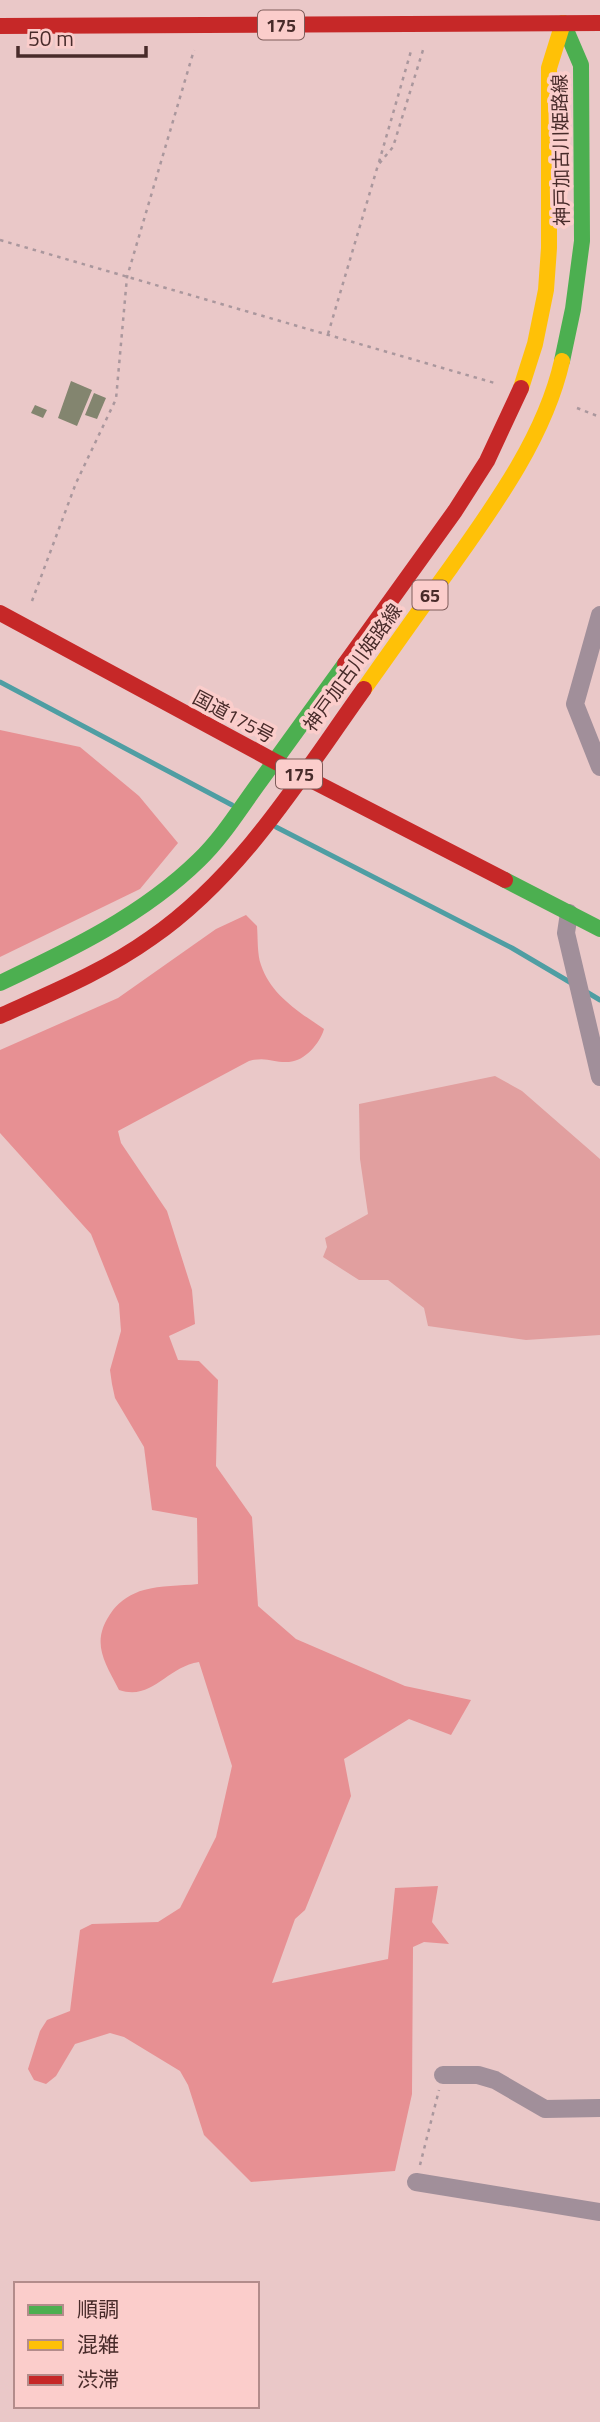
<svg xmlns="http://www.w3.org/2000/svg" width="600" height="2422" viewBox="0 0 600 2422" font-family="'Titillium Web','Noto Sans JP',sans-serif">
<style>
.green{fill:#e19f9f}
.forest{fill:#e79093}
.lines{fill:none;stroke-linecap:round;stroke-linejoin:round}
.stream{stroke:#4f9ea3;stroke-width:5}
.building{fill:#83856f}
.path{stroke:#aa979d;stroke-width:2.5;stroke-dasharray:3.5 5;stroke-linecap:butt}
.street{stroke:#a18f9a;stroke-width:18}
.fast{stroke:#4caf50;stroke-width:16}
.slow{stroke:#ffc107;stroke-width:16}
.jam{stroke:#c62828;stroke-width:16}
.labels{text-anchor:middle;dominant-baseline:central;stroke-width:7;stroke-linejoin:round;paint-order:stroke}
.shield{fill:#fbcdcb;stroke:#7e5c5a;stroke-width:2}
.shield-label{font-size:18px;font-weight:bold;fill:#482b2a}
.street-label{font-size:19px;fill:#482b2a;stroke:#fbcdcb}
</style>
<rect width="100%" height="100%" fill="#eac8c8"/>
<path class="green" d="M495,1076l27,15 78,68v176l-74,5 -98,-14 -4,-18 -36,-28h-29l-36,-23 4,-10 -2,-9 43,-24 -8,-55 -1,-55z"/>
<path class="forest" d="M0,730l80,17 59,49 39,47 -38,46 -140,68z
M246,915l11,11c1,12 0,28 4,39 10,30 38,47 63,64 -4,14 -19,32 -35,33 -16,1 -22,-6 -40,-1l-131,70 3,12 46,68 25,79 3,34 -26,12 9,24 21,1 19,19 -2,86 36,51 6,89 38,33 109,47 66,14 -20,35 -42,-16 -65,40 7,37 -46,114 -10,9 -23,64 116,-24 7,-71 43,-2 -6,36 17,22 -25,-2 -11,5 -1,147 -17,77 -144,11 -47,-47 -16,-50 -8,-14 -56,-34 -14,-4 -35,11 -19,32 -10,8 -12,-4 -6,-11 12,-38 7,-11 23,-9 10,-81 12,-6 66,-2 22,-14 36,-71 16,-71 -33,-104c-33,5 -46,39 -80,28 -16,-31 -29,-49 -6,-80 7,-9 19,-17 31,-20 17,-5 36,-4 54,-6l-1,-66 -45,-8 -8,-63 -29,-49 -3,-14 -2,-14 11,-39 -2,-27 -28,-70 -91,-101v-83l118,-52 98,-69z"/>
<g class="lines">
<path class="stream" d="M0,682l232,123
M276,827l236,121 61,36
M585,991l15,9"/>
</g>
<path class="building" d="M71,381l21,9 -15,36 -19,-8z
M94,393l12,5 -9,21 -12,-4z
M35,405l12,5 -4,8 -12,-5z"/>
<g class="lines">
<path class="path" d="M379,162l32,-111
M0,240l498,144
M328,334l50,-169 15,-18 30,-97
M577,408l23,9
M32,601l44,-118 40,-84 11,-122 67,-227
M420,2165l19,-75"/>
<path class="street" d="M600,615l-25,89 25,63
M569,913l-3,20 34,144
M443,2075h35l17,5 50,29 55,-1
M416,2182l184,30"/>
<path class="fast" d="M562,361l11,-52 9,-68 -1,-176 -18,-42
M505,880l95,49
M0,983c70,-33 143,-68 199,-123 24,-23 42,-53 62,-80 28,-39 56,-77 84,-116"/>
<path class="slow" d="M521,388l14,-44 11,-54 3,-42v-180l14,-45
M364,689c29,-41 58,-82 87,-122 44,-62 94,-131 111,-206"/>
<path class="jam" d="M0,26l600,-3
M0,613l274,148 231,119
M345,664l110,-153 32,-50 34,-73
M0,1016c51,-23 105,-45 151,-78 91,-63 150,-161 213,-249"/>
</g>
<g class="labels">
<g class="shield">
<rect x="258" y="10.5" width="46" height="29" rx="5"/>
<rect x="412.5" y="580.5" width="35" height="29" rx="5"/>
<rect x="276" y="759.5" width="46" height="29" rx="5"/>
</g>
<g class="shield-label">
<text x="281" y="25">175</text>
<text x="430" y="595">65</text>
<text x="299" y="774">175</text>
</g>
<g class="street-label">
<text transform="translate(560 150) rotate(-91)">神戸加古川姫路線</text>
<text transform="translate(352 667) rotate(-54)">神戸加古川姫路線</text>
<text transform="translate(234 716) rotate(28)">国道175号</text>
</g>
</g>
<rect x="14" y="2282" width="245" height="126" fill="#fbcdcb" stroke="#b38c8b" stroke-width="2"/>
<rect x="28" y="2305" width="35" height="10" fill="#4caf50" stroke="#b38c8b" stroke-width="2"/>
<text x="77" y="2317" font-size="21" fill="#482b2a">順調</text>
<rect x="28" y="2340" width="35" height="10" fill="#ffc107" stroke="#b38c8b" stroke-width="2"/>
<text x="77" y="2352" font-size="21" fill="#482b2a">混雑</text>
<rect x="28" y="2375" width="35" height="10" fill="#c62828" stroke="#b38c8b" stroke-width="2"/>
<text x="77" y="2387" font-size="21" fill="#482b2a">渋滞</text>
<path d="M18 46v10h128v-10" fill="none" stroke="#482b2a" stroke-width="3.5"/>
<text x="28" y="46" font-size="21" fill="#482b2a" stroke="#fbcdcb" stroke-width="5" paint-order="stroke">50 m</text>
</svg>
